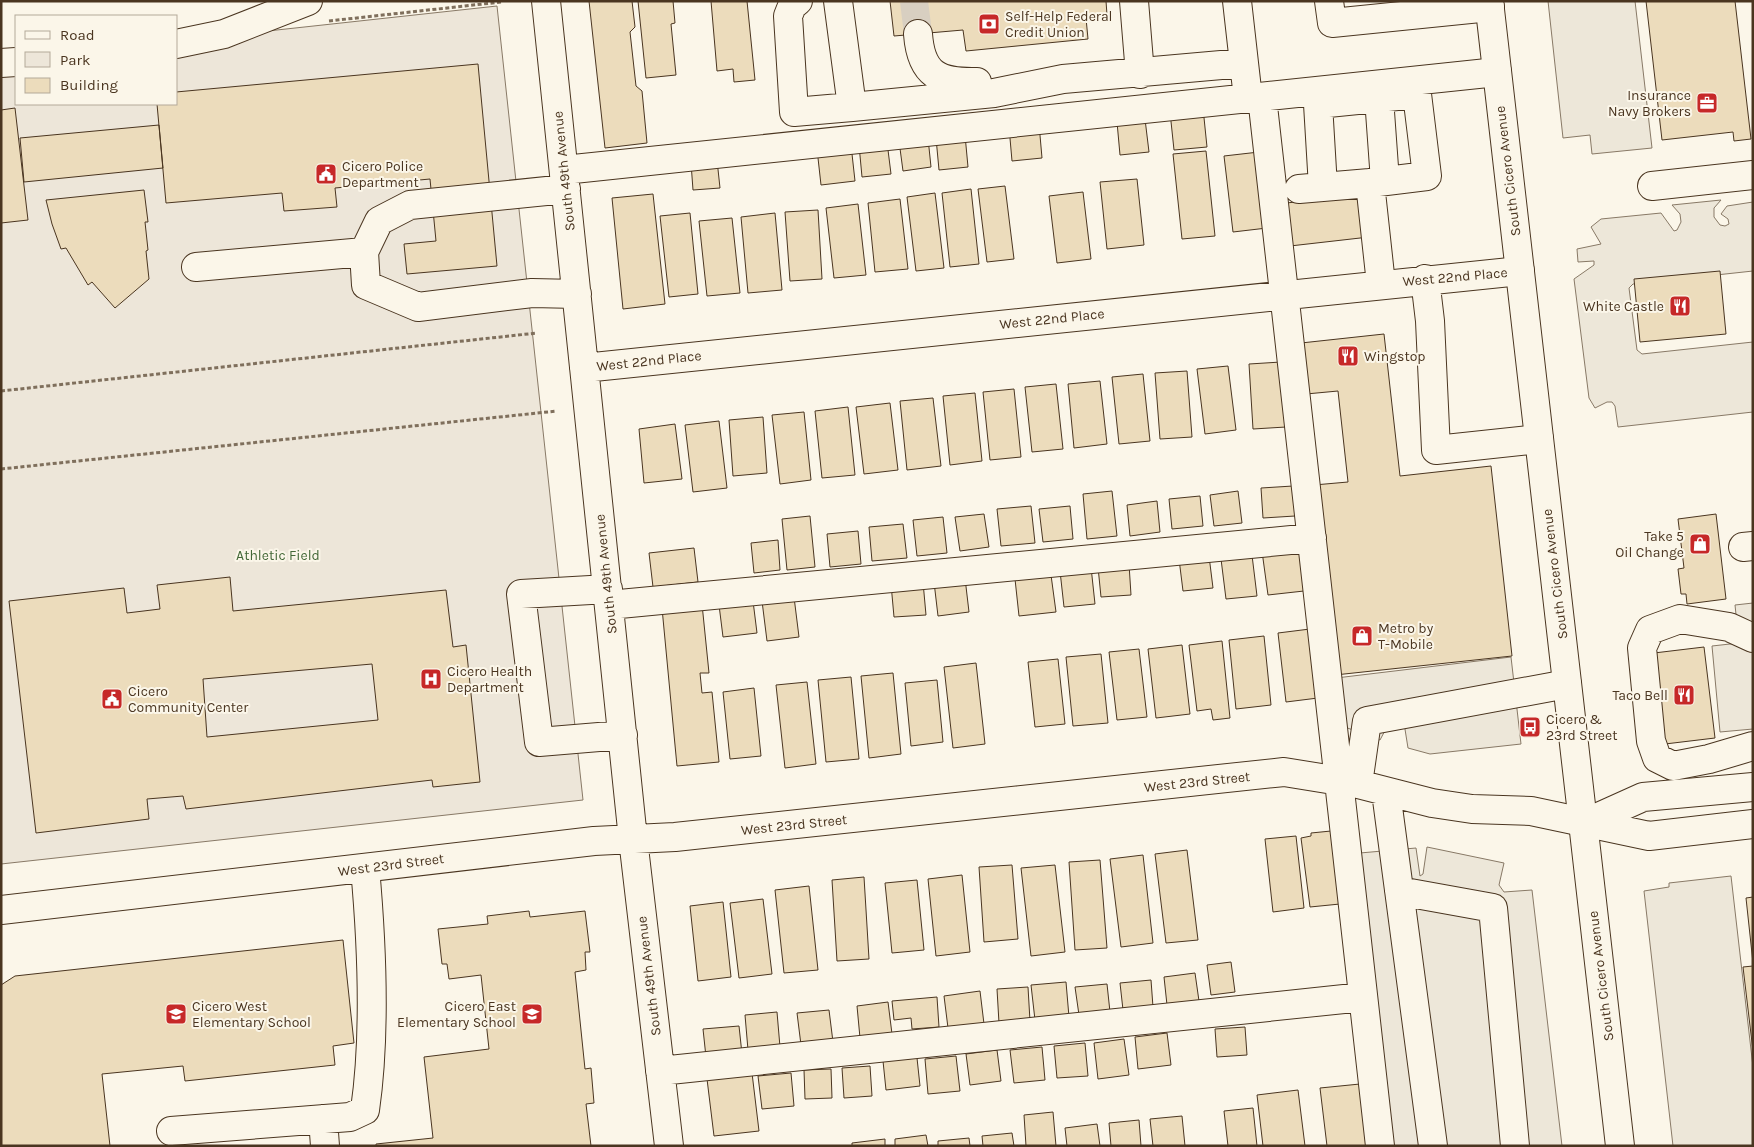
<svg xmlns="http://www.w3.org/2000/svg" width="1754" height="1147" viewBox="0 0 1754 1147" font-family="Karla,sans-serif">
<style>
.green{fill:#ede6d9;stroke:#887966}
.parking{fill:#ede7d9;stroke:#887966}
.building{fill:#ecdcbc;stroke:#4a3520;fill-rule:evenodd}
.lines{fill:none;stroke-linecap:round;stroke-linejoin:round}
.minor-tunnel{stroke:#d8cfc1;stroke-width:28;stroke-dasharray:28 14;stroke-linecap:butt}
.minor-casing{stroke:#4a3520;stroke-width:30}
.major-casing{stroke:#4a3520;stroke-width:30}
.path{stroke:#7f6f5c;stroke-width:3;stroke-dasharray:4 2.5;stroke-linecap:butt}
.minor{stroke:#fbf6e9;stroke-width:28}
.major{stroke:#fbf6e9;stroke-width:28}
.labels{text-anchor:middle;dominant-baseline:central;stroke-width:4;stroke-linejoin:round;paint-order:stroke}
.poi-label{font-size:14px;fill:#4a3520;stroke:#fbf6e9;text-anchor:start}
.street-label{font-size:14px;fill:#4a3520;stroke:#fbf6e9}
.park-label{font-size:14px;fill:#436837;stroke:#fbf6e9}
</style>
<rect width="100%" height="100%" fill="#fbf6e9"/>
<path class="green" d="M497,6l86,794 -582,64v-804l15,-2v46h160v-63z"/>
<path class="parking" d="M1548,1h87l17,147 -60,6 -2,-19 -27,3z
M1721,200l-7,8v9l6,8 5,1 4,-2 -1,-5 -7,-5 6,-8 26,-4v69l-120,13 -4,4 8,62 5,4 111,-12v70l-135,15 -3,-21 -3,-4h-5l-12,6 -6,-10 -15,-119 20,-14v-4l-16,1 -1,-13 24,-5 -10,-17 10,-8 60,-6 13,18 3,-1 4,-8 -1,-8 -8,-9z
M1753,603v126l-33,3 -8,-86 27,-3 -4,-38z
M1511,657l10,87 -91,10 -22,-6 -4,-25h-15l-9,17 -38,-14 -6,-48z
M1427,847l77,16 -5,22 5,7 28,-2 30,256h-170l-32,-293 56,-5 4,28 3,-2z
M1731,876l22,191v79h-80l-29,-255 25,-4v-4z"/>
<path class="building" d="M589,1h43l3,26 -5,5 6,54 6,5 5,52 -42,5z
M638,1h35l2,22 -4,1 5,51 -30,3z
M711,1h36l8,79 -21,2 -1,-13 -16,2z
M890,1h216l1,14 -21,3 2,21 -122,12 -3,-21 -69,6z
M1646,1h89l16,138 -17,2 -1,-9 -71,8z
M478,64l19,202 -90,8 -3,-30 32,-3 -6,-62 -95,9 2,19 -53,4 -2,-18 -116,10 -9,-99h19v-12z
M15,108l13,112 -27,3v-113z
M1203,108l4,39 -33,3 -4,-38z
M1145,119l4,33 -29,3 -3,-33z
M1039,124l3,34 -30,3 -3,-34z
M159,125l4,43 -139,14 -4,-44z
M965,135l3,32 -29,3 -3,-32z
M928,138l3,29 -28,4 -4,-30z
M887,142l4,32 -29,3 -3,-32z
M851,145l4,36 -34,4 -4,-36z
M1206,151l9,85 -33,3 -9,-85z
M1259,152l8,76 -34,4 -9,-76z
M717,160l3,28 -27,2 -2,-27z
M1137,179l7,66 -37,4 -7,-67z
M1005,186l9,73 -27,3 -9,-73z
M971,189l8,75 -29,3 -8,-74z
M144,190l4,32h-3l3,28 -2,1 3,28 -34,29 -23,-26 -4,3 -22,-37 -5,1 -9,-25 -6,-24z
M1083,192l8,67 -34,4 -8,-67z
M935,193l9,75 -28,3 -9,-74z
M653,194l12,110 -42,5 -11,-111z
M1364,195l5,42 -79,9 -4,-43z
M900,199l8,70 -33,3 -7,-69z
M858,204l8,71 -32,3 -8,-70z
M818,210l4,69 -32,2 -5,-69z
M690,213l8,81 -29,3 -9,-81z
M775,213l7,77 -34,3 -7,-76z
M732,218l8,75 -33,3 -8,-75z
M1720,271l6,63 -86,8 -6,-63z
M1384,334l16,142 91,-10 21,190 -177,19 -21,-190 34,-3 -10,-91 -32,3 -5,-51z
M1281,362l5,65 -33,2 -4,-65z
M1228,366l8,64 -31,4 -8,-65z
M1187,371l5,66 -32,2 -5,-66z
M1143,374l7,67 -31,3 -7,-67z
M1100,381l7,63 -33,4 -6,-64z
M1056,384l7,65 -31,3 -7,-65z
M1014,389l7,68 -31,3 -7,-68z
M975,393l7,68 -32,4 -7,-69z
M933,398l8,68 -34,4 -7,-69z
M890,403l8,67 -34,4 -8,-67z
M848,407l7,68 -33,3 -7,-67z
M804,412l7,68 -31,4 -8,-69z
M763,417l4,56 -34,3 -4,-56z
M719,421l8,67 -34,4 -8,-67z
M675,424l7,55 -38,4 -5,-54z
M1293,486l2,30 -32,2 -2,-30z
M1112,491l5,45 -30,3 -4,-45z
M1238,491l4,32 -28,3 -4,-31z
M1200,496l3,30 -31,3 -3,-30z
M1157,501l3,31 -30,4 -3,-31z
M1031,506l4,37 -34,3 -4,-37z
M1070,506l3,33 -30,3 -4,-33z
M984,514l5,33 -29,4 -5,-34z
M1716,514l10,85 -39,5 -1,-10h-5l-3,-25 6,-1 -6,-49z
M810,516l5,51 -28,3 -5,-51z
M943,517l4,36 -30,3 -4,-36z
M903,524l4,34 -35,3 -3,-34z
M858,531l3,33 -31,3 -3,-33z
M778,540l2,30 -26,3 -3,-30z
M1298,540l6,51 -36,4 -7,-51z
M1251,547l6,49 -31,3 -6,-48z
M694,548l4,34 -45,5 -4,-34z
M1209,556l4,32 -30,3 -4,-32z
M1129,564l2,31 -30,2 -3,-30z
M1091,567l4,37 -31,3 -4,-36z
M1051,575l5,37 -37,4 -4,-37z
M230,577l3,34 213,-21 7,57 13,-2 14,137 -47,5 -1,-7 -246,29 -3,-13 -36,3 2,20 -113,14 -27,-232 115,-13 3,25 33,-4 -3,-24zM372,664l6,56 -171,17 -4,-58z
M965,578l4,34 -31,4 -4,-34z
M923,582l3,33 -32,2 -3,-33z
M794,597l5,40 -32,4 -5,-40z
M753,601l4,32 -34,4 -4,-32z
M702,604l7,69h-9l2,20 10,-1 7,70 -42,4 -15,-158z
M1310,629l8,69 -32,4 -8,-69z
M1264,636l7,69 -35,4 -7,-69z
M1222,641l8,77 -17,2 -2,-11 -14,2 -8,-66z
M1182,645l8,69 -34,4 -8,-69z
M1704,647l11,91 -50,6 -11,-91z
M1139,649l8,68 -30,3 -8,-68z
M1101,654l7,69 -35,3 -7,-69z
M1058,659l7,65 -30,3 -7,-65z
M976,663l9,81 -32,4 -9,-81z
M893,673l8,81 -32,4 -8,-82z
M851,677l8,82 -33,3 -8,-82z
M937,680l6,62 -32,4 -6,-63z
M807,682l9,82 -31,4 -9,-83z
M754,688l7,68 -31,3 -7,-67z
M1331,831l9,73 -30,3 -9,-69 10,-2v-3z
M1296,836l8,72 -31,4 -8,-73z
M1187,850l11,90 -32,3 -11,-89z
M1143,855l10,88 -32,4 -11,-88z
M1100,860l7,88 -32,2 -6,-88z
M1012,865l6,74 -34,3 -5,-75z
M1055,865l10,87 -34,4 -10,-88z
M962,875l8,77 -34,4 -8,-77z
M864,877l5,82 -32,2 -5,-81z
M917,880l7,70 -32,3 -7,-70z
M809,886l9,84 -34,3 -9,-83z
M1753,897v66l-7,-65z
M763,899l9,75 -33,4 -9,-75z
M723,902l8,75 -33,4 -8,-75z
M529,911l1,6 55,-6 5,41h-5l1,18 -11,2 10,97 6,-1 3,35 -8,1 5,42h-215v-2l57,-6 -9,-81 65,-8 -8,-74 -32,4 -2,-15h-5l-4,-35 50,-5 -1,-8z
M343,940l11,103 -21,3 2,19 -150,16 -2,-15 -81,8 8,72h-109v-161l14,-9z
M1231,962l4,30 -24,3 -4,-30z
M1753,966v85l-10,-84z
M1195,973l4,28 -32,4 -3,-28z
M1151,980l2,27 -30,3 -3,-27z
M1066,982l3,35 -34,3 -4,-35z
M1107,984l3,28 -31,3 -4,-28z
M1028,987l2,34 -31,2 -2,-34z
M980,991l4,33 -36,4 -4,-32z
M937,997l2,30 -27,2 -1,-11 -17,2 -2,-19z
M888,1002l4,32 -32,4 -3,-32z
M829,1010l4,32 -32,3 -4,-32z
M777,1012l3,35 -32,3 -3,-35z
M739,1026l3,28 -36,3 -3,-28z
M1245,1027l2,28 -30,2 -2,-28z
M1167,1033l4,32 -33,4 -3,-32z
M1124,1039l5,36 -31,4 -4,-36z
M1085,1043l3,33 -31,2 -3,-32z
M1042,1047l3,33 -31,3 -4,-33z
M997,1050l4,31 -31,4 -4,-31z
M956,1056l4,35 -32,3 -3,-35z
M917,1058l3,28 -34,4 -3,-29z
M870,1066l2,30 -28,2 -2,-30z
M831,1069l1,29 -27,1 -1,-29z
M752,1073l7,58 -45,5 -7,-57z
M791,1073l3,33 -32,3 -4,-33z
M1360,1084l7,62h-40l-7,-58z
M1298,1090l7,56h-42l-6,-51z
M1253,1108l4,38h-29l-4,-35z
M1053,1112l3,34h-30l-2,-31z
M1182,1116l3,30h-32l-3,-27z
M1139,1120l2,26h-30l-2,-23z
M1097,1124l3,22h-33l-2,-18z
M1012,1133l2,13h-31l-1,-10z
M926,1135l2,11h-33v-7z
M969,1138l1,8h-32v-5z
M885,1139v7h-33v-3z"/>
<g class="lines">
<path class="minor-tunnel" d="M914,1l4,33"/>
<g class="minor-casing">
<path id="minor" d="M546,1l87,838 36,307
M798,1l-6,5 -4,10 6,96 58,-5 -14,-106
M1134,1l6,73
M1237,1l7,62
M1329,1l3,22 158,-16
M918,34c3,41 21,49 59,48
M176,44l48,-10 84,-33
M1,63l15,-1
M1262,97l118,1049
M1379,98l6,83
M852,107l142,-14 69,-14 181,-16 4,35
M564,170l933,-98
M1652,186l101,-11
M1323,187l-5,-83 99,-10 10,82 -57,7
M566,189l-156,16 -31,16 -15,31 2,33 52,22 114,-14 45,1
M1299,189l71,-6 11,101
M196,267l168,-15
M1425,279l5,42 6,129 103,-11
M584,368l936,-97
M1743,547l10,-1
M608,589l-87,5 18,148 84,-7
M609,605l703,-67
M1753,638l-24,-11 -49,-8 -30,11 -8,18 9,93 6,17 16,8 36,-7 44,-13
M1358,784l9,-63 200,-37
M1386,792l47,354
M1583,824l60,-27 110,-10
M1399,891l94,17 22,238
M1,910l593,-69 81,-4 609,-65 74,12 74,19 40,6 59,2 118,25 104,-12
M660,1071l703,-74
M323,1119l2,27
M171,1131l179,-14 15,-7c11,-76 7,-165 0,-242"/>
</g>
<g class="major-casing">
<path id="major" d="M1489,1l131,1145"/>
</g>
<path class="path" d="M329,21l172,-19
M1,391l536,-58
M1,469l556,-58"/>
<use href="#minor" class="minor"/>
<use href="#major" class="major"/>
</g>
<defs>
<g id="bank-square" transform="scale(1.125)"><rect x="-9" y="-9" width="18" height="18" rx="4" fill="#c62828" stroke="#fbf6e9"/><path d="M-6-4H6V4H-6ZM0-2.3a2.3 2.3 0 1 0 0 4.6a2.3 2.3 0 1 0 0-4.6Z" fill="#fff"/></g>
<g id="office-square" transform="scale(1.125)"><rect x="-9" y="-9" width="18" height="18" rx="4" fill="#c62828" stroke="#fbf6e9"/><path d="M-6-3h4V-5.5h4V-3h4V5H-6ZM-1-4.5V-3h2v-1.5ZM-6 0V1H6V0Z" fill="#fff"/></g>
<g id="civic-square" transform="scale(1.125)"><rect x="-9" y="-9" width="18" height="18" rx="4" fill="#c62828" stroke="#fbf6e9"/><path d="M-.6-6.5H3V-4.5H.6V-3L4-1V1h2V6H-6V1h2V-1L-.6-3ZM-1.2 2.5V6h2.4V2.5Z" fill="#fff"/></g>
<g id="restaurant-square" transform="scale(1.125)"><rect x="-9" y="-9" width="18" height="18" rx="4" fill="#c62828" stroke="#fbf6e9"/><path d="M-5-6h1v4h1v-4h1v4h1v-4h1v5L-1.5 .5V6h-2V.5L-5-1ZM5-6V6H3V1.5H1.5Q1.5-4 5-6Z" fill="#fff"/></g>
<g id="shop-square" transform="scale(1.125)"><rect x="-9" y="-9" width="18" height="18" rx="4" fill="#c62828" stroke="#fbf6e9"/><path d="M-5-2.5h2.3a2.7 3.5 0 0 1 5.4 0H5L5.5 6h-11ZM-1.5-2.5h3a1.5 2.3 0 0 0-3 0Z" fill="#fff"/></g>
<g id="hospital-square" transform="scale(1.125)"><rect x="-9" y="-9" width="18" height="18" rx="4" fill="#c62828" stroke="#fbf6e9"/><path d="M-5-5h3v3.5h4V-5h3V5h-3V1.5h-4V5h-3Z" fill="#fff"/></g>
<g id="bus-square" transform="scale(1.125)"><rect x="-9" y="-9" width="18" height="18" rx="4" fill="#c62828" stroke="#fbf6e9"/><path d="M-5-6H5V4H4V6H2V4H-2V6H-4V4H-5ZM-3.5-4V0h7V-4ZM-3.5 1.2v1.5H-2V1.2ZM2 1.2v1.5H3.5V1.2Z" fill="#fff"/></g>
<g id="school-square" transform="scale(1.125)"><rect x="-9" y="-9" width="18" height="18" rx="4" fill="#c62828" stroke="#fbf6e9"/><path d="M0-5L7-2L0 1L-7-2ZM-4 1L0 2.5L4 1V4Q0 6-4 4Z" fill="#fff"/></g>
</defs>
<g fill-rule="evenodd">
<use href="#bank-square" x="989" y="24"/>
<use href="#office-square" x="1707" y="103"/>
<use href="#civic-square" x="326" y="174"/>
<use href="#restaurant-square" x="1680" y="306"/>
<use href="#restaurant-square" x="1348" y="356"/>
<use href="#shop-square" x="1700" y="544"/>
<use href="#shop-square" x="1362" y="636"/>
<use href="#hospital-square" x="431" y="679"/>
<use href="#restaurant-square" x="1684" y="695"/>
<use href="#civic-square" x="112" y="699"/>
<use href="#bus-square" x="1530" y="727"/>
<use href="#school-square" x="176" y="1014"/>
<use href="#school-square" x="532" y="1014"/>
</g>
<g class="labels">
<g class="poi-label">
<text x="1005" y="16">Self-Help Federal<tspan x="1005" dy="16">Credit Union</tspan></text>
<text x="1691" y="95" text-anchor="end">Insurance<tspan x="1691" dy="16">Navy Brokers</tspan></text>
<text x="342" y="166">Cicero Police<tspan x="342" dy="16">Department</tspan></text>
<text x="1664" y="306" text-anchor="end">White Castle</text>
<text x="1364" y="356">Wingstop</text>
<text x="1684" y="536" text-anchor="end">Take 5<tspan x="1684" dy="16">Oil Change</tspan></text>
<text x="1378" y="628">Metro by<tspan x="1378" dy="16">T-Mobile</tspan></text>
<text x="447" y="671">Cicero Health<tspan x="447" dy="16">Department</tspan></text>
<text x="128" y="691">Cicero<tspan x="128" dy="16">Community Center</tspan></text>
<text x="1668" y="695" text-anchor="end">Taco Bell</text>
<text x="1546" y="719">Cicero &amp;<tspan x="1546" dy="16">23rd Street</tspan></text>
<text x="192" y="1006">Cicero West<tspan x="192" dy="16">Elementary School</tspan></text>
<text x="516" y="1006" text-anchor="end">Cicero East<tspan x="516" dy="16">Elementary School</tspan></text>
</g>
<g class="street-label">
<text transform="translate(564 171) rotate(-96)">South 49th Avenue</text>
<text transform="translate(1508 171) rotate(-97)">South Cicero Avenue</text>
<text transform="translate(1455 277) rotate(-5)">West 22nd Place</text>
<text transform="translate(1052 319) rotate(-6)">West 22nd Place</text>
<text transform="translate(649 361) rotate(-6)">West 22nd Place</text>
<text transform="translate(606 574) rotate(-96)">South 49th Avenue</text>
<text transform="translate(1555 574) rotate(-97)">South Cicero Avenue</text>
<text transform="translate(1197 782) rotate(-6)">West 23rd Street</text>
<text transform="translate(794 825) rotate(-6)">West 23rd Street</text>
<text transform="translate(391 865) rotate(-7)">West 23rd Street</text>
<text transform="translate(649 976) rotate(-97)">South 49th Avenue</text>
<text transform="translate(1601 976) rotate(-97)">South Cicero Avenue</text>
</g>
<g class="park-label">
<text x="278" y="555">Athletic Field</text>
</g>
</g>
<rect width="1754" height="1147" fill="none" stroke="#4a3520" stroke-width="5"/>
<rect x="15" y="15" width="162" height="90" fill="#fbf6e9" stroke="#b4a999"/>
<rect x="25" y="31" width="25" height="8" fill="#fbf6e9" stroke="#b4a999"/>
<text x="60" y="40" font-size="15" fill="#4a3520">Road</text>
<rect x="25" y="52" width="25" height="15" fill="#ede6d9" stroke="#b4a999"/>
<text x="60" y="65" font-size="15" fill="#4a3520">Park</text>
<rect x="25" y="78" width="25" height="15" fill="#ecdcbc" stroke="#b4a999"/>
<text x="60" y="90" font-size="15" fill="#4a3520">Building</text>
</svg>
